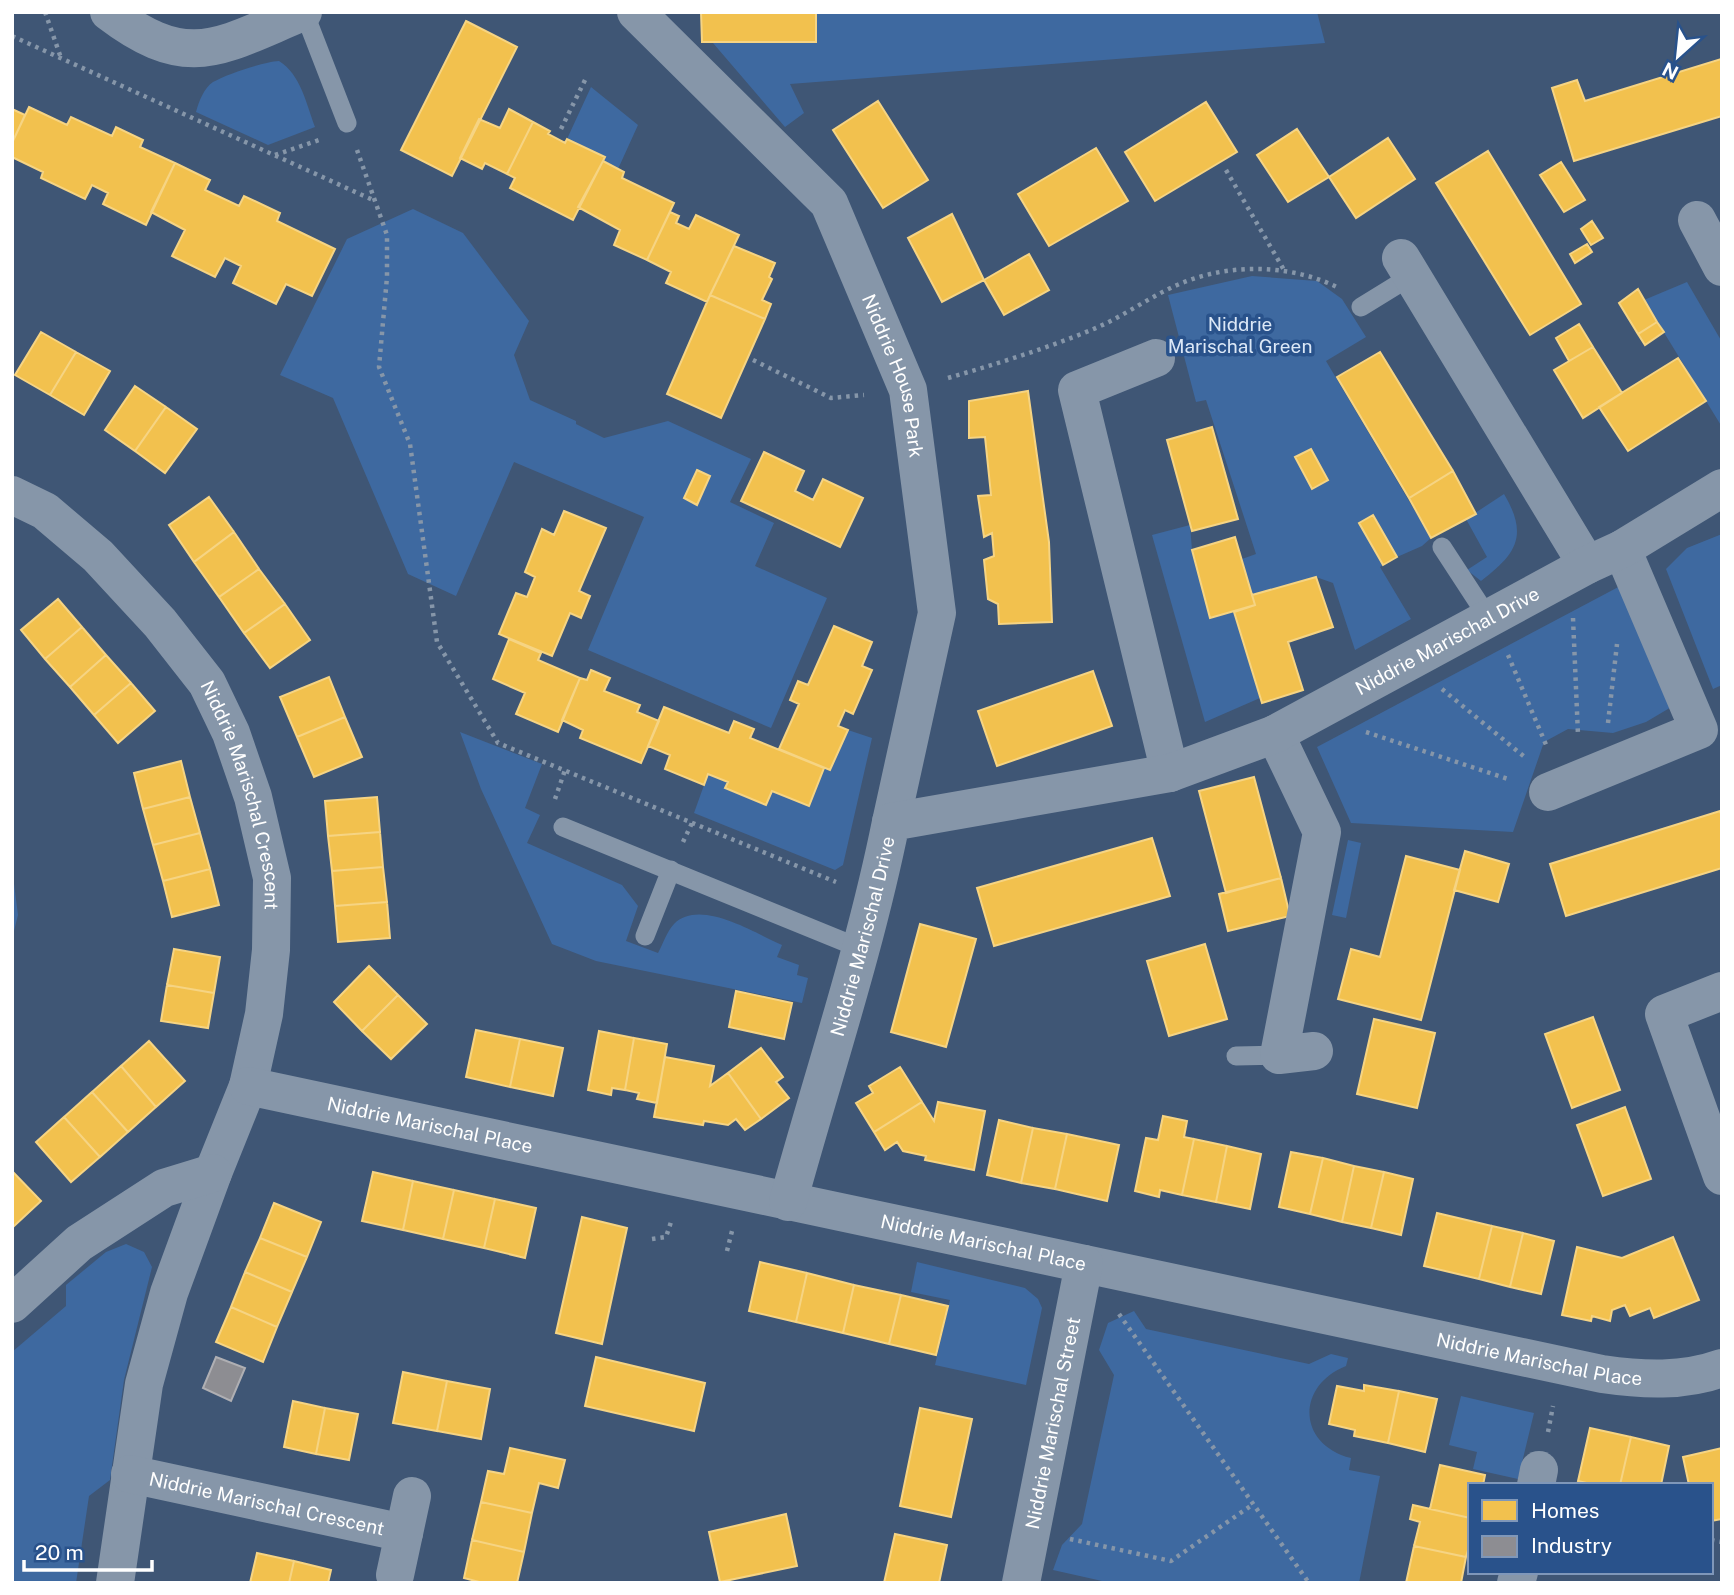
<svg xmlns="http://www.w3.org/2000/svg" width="1734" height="1595" viewBox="0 0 1734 1595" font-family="'Public Sans',sans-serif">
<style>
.green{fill:#3e69a0}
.homes{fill:#f2c14e;stroke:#f6d483;stroke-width:2}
.industry{fill:#8d8d92;stroke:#afafb3;stroke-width:2}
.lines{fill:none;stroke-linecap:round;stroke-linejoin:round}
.path{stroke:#8696a9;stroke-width:4.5;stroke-dasharray:3.5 5;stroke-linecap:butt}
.service{stroke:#8696a9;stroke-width:19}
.minor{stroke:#8696a9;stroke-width:38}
.labels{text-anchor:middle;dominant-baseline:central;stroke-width:7;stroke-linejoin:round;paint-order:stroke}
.park-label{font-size:19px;fill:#dce8f7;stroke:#29528b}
.street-label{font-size:19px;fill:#fff;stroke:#29528b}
</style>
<rect width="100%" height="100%" fill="#3f5675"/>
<path class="green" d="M816,12h501l8,31 -535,41 14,29 -19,14 -72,-84 102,-1z
M279,61c22,14 27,42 36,66l-47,18 -72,-33c3,-11 8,-24 17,-30 14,-8 50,-20 66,-21z
M591,87l47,38 -20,44 -15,-8 2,-4 -38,-18z
M413,209l50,24 66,88 -15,34 16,45 46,21v3l28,14 64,-17 83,38 -21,43 44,21 -19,43 72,32 -56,130 -183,-78 56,-133 -130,-55 -58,134 -48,-22 -75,-176 -53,-23 67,-136z
M1252,276l65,5 25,18 24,38 -40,24 105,177 -9,8 -25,11 -24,-42 -13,8 23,42 -3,2 31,52 -56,31 -22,-67 -17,-6 -64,18 -10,-36 14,-5 -50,-154 -10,2 -28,-107z
M1687,282l35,60v85l-78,-127z
M1504,494c25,42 12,60 -23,87l-14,-11 20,-13 -21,-38z
M1190,525l2,25 18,67 24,-5 26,86 -55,24 -53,-187z
M1722,534v151l-9,4 -47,-120 21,-21z
M1624,584l49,122 -27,16 -33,11 -45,-4 -24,13 -31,90 -162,-9 -34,-76z
M848,730l24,8 -29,127 -8,5 -141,-57 14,-39 20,8 -2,7 40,16 6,-14 37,15 15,-38 6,2z
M460,732l82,32 -17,44 15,7 -13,28 95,42 16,21 -12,35 32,12c5,-9 9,-22 16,-29 26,-26 80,9 108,21l-5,12 22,8 -2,10 11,3 -6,25 -206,-42 -44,-17 -71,-155z
M1348,840l13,3 -15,75 -14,-3z
M12,868l6,47 -6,24z
M126,1244l18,8 8,15 -28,113 -14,100 -21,16 -13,87h-64v-231l54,-46v-21l40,-33z
M917,1262l108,26 13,11 4,9 -16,77 -91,-20 15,-65 -39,-8z
M1134,1311l12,18 163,35 22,-10 17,4 -2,8c-50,20 -49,78 5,92l-2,12 31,6 -21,107h-248l-58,-13 9,-25 20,-21 32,-149 -15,-25 9,-27z
M1461,1396l73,17 -16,66 -45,-10 4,-17 -28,-7z"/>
<path class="homes" d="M701,12h115v30h-114z
M466,21l51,26 -65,129 -51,-26z
M1721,59l1,57 -148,45 -22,-73 25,-8 8,21z
M878,101l50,79 -45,28 -50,-78z
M1206,102l31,50 -82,49 -30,-49z
M29,107l38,18 4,-8 41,19 4,-9 27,13 -3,7 35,16 -29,62 -43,-21 5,-11 -16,-8 -7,14 -44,-21 2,-6 -31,-15v-14z
M12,109l13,6 -13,28z
M509,109l24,13 -26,52 -22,-11 -3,6 -22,-11 19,-39 21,9z
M533,122l17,9 -2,3 17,9 2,-4 38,18 -32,63 -63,-32 5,-10 -8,-4z
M1297,129l32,48 -41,25 -31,-47z
M1388,138l27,41 -59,39 -27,-41z
M1096,148l32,53 -79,45 -31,-52z
M1488,151l93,153 -51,31 -94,-152z
M603,161l21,11 -2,6 52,25 -27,57 -33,-15 6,-15 -42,-23z
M1561,162l24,38 -21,12 -24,-37z
M175,163l35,17 -5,10 34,16 5,-10 36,17 -3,8 58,28 -23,47 -26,-12 -10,20 -43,-21 8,-17 -16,-8 -10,19 -43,-21 13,-26 -34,-18z
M670,212l9,4 -3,7 13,6 7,-14 43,20 -32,67 -41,-19 5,-11 -24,-12z
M952,214l32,66 -42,22 -34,-64z
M1592,221l11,17 -12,7 -10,-16z
M1587,244l5,8 -17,11 -5,-9z
M734,246l41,17 -6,14 3,2 -10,21 9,4 -6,15 -55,-24z
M1029,254l20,36 -45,25 -20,-35z
M1638,289l19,33 -19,12 -19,-31z
M710,295l55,24 -44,99 -54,-24z
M1657,322l7,10 -19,13 -7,-11z
M1579,324l14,23 -24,14 -13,-23z
M41,332l35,20 -26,43 -35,-20z
M1593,347l29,46 -39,25 -29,-48z
M76,352l34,19 -26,44 -34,-20z
M1380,352l73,119 -44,27 -72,-121z
M1678,358l28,43 -78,50 -29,-44z
M135,386l31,21 -31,44 -30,-21z
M1028,391l21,151 3,80 -53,2 -1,-20 -10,-5 -4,-39 10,-4 -2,-23 -8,4 -6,-41 13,-1 -6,-58 -16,1v-37z
M166,407l31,22 -32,44 -30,-22z
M1212,427l26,92 -46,12 -25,-91z
M1311,449l17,31 -16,9 -17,-32z
M764,452l40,19 -9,20 18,9 10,-21 40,19 -23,49 -99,-46z
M697,470l13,6 -13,29 -13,-7z
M1453,471l23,43 -45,24 -22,-40z
M209,497l25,35 -40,30 -25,-37z
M564,511l42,17 -27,63 11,5 -9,22 -11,-5 -18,43 -53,-22 17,-41 11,4 8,-20 -10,-5 17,-43 12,6z
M1373,515l24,42 -14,8 -24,-42z
M234,532l25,37 -40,28 -25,-35z
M1235,537l20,68 -45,13 -18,-68z
M259,569l26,35 -41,29 -25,-36z
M1316,577l17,50 -45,15 15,48 -41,13 -28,-91 21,-7 -3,-10z
M58,599l24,28 -37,32 -24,-29z
M285,604l25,36 -40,28 -26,-35z
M834,626l38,16 -10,24 10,4 -19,44 -8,-4 -7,16 10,4 -18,40 -51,-21 20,-45 -9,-4 8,-19 10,4z
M82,627l24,28 -36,32 -25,-28z
M509,639l32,14 -3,7 42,18 -22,54 -42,-18 9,-21 -32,-14z
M106,655l25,28 -37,32 -24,-28z
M591,670l19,8 -6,13 36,14 -3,7 22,9 -18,42 -61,-25 3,-8 -21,-10 18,-42 7,2z
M1093,671l19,55 -115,40 -19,-55z
M329,677l16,40 -48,20 -17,-40z
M131,683l24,28 -37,32 -24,-28z
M664,707l65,26 5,-12 20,8 -4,9 74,30 -15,38 -37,-15 -6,14 -41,-17 3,-6 -20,-8 -4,11 -39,-16 5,-14 -22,-9z
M345,717l17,40 -48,20 -17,-40z
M181,761l9,36 -47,12 -9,-36z
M1254,777l27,101 -55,15 -27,-102z
M190,797l10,36 -47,12 -10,-36z
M377,797l3,35 -52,4 -3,-35z
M1720,811l2,6v51l-156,48 -16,-52z
M380,832l3,35 -51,4 -4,-35z
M200,833l10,36 -47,12 -10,-36z
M1152,838l18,58 -176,50 -17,-58z
M1465,851l44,13 -11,38 -44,-12z
M1406,856l54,14 -39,150 -83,-21 13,-50 29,8z
M383,867l4,35 -52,4 -3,-35z
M210,869l9,36 -47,12 -9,-36z
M1281,878l9,38 -62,15 -9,-37z
M387,902l3,36 -52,4 -3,-36z
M920,924l56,15 -30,108 -55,-15z
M1205,944l22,75 -58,17 -22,-75z
M174,949l46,8 -6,36 -47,-8z
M369,966l29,29 -36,36 -28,-29z
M167,985l47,8 -6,35 -47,-7z
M736,991l56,12 -8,36 -55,-12z
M398,995l29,29 -36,35 -29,-28z
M1593,1017l27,73 -48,18 -27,-74z
M1374,1019l61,14 -18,75 -60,-14z
M476,1030l44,9 -10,48 -44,-10z
M599,1031l35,7 -9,52 -13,-2 -1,7 -23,-5z
M634,1038l33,6 -10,59 -20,-4 2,-6 -14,-3z
M520,1039l43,9 -10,48 -43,-9z
M149,1041l36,40 -29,26 -35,-41z
M761,1048l22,29 -7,5 13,16 -28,21 -33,-46z
M665,1057l49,9 -4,20 18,-13 33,46 -16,11 -9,-11 -8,6 -24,-4 -1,4 -49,-8z
M121,1066l35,41 -28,25 -36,-40z
M900,1067l22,35 -48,30 -18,-29 17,-10 -4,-7z
M92,1092l36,40 -28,25 -36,-40z
M922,1102l12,19 4,-19 47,9 -11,59 -49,-10 1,-4 -23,-5 -6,-9 -12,8 -11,-18z
M1625,1107l26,72 -48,17 -26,-71z
M1163,1116l24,5 -3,16 10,2 -12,56 -22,-5 -1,7 -24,-6 11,-53 12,2z
M64,1117l36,40 -29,25 -35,-40z
M999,1120l34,8 -12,55 -34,-8z
M1033,1128l34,6 -12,55 -34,-6z
M1067,1134l52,11 -12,56 -52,-12z
M1194,1139l33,7 -11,56 -34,-7z
M1227,1146l34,8 -11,55 -34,-7z
M1291,1152l32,6 -13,56 -31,-7z
M1323,1158l31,8 -12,56 -32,-8z
M1354,1166l30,6 -13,56 -29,-6z
M12,1171l29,30 -29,27z
M373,1172l40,9 -10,49 -41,-9z
M1384,1172l29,7 -12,56 -30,-7z
M413,1181l41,9 -11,49 -40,-9z
M454,1190l41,9 -11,49 -41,-9z
M495,1199l41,9 -11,50 -41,-10z
M274,1203l47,19 -14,35 -47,-19z
M1437,1213l55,13 -13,53 -55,-13z
M582,1217l45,11 -25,116 -46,-11z
M1492,1226l31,7 -13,54 -31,-8z
M1523,1233l31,8 -13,53 -31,-7z
M1673,1237l26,63 -45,18 -4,-10 -20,8 -5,-11 -13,5 -2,11 -18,-5 -1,5 -29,-6 15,-68 45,11z
M260,1238l47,19 -15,35 -47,-20z
M760,1262l47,11 -11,49 -47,-11z
M245,1272l47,20 -15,35 -46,-20z
M807,1273l47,12 -11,48 -47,-11z
M854,1285l47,10 -12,49 -46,-11z
M901,1295l47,11 -12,49 -47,-11z
M231,1307l46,20 -14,35 -47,-20z
M596,1357l109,26 -11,48 -109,-25z
M403,1372l44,9 -10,50 -44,-8z
M447,1381l43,8 -9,50 -44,-8z
M1364,1385l35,6 -11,52 -34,-7 1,-6 -26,-6 8,-38 27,5z
M1399,1391l38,8 -12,53 -37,-9z
M293,1401l32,7 -9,46 -32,-7z
M325,1408l33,6 -9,46 -33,-6z
M920,1408l52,11 -21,98 -51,-11z
M1590,1428l41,9 -11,48h-25l-17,-4z
M1631,1437l38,9 -8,39h-41z
M510,1448l55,12 -7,28 -19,-5 -7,30 -51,-11 7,-31 16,3z
M1722,1448v71l-11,2v-36h-22l-6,-28z
M1440,1465l45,10 -2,10h-13v33l-40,-9z
M481,1502l51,11 -8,39 -52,-12z
M1413,1505l57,13v25l-4,14 -52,-11 6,-24 -10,-3z
M786,1514l11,52 -77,16 -11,-50z
M895,1534l52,11 -8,38h-55z
M472,1540l52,12 -7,31h-34l-19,-5z
M1414,1546l52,11 -5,26h-55z
M257,1553l37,8 -5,22h-39z
M294,1561l37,9 -3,13h-39z"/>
<path class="industry" d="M216,1357l29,11 -14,33 -28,-13z"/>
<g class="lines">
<path class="path" d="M45,12l16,46
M12,36l361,164
M561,129l26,-53
M357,150l30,85v42l-8,90 31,77 27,198 61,101 338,139
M275,155l47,-16
M1226,170l58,100
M753,360l78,38 33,-3
M948,378c48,-14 97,-29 143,-48 33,-13 63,-37 96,-49 48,-18 106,-16 152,7
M1573,618l5,117
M1508,655l39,92
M1442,689l85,70
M1608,723l9,-79
M1366,732l145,48
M555,799l10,-29
M683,842l9,-19
M652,1239l14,-2 6,-18
M727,1251l5,-20
M1119,1314l190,269
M1548,1432l5,-26
M1070,1539l101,22 81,-56
M1711,1540l11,2"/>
<path class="service" d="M304,12l43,111
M1361,307l52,-32
M1442,547l47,72
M563,827l299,122
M645,936l26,-66
M1236,1056l43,-1"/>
<g class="minor">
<path d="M109,12c80,61 111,34 194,0"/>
<path id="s1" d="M636,12l193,191 79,187 29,223 -46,209"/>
<path d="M1697,220l25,47"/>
<path d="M1401,258l186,307"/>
<path d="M1156,358l-79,32 93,383"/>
<path id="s2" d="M12,495l33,16 53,45 62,67 47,60 24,50 22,64 19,81 -1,72 -7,64 -16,72 -35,87 -44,120 -25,91 -29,199"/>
<path d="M1275,734l47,98 -43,223 35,-4"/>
<path d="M1548,792l151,-62 -77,-181"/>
<path d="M1722,991l-58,23 58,162"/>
<path id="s3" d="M248,1086l1354,288c41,6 81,8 120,-6"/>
<path id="s4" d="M788,1202c35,-127 77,-251 103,-380l279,-49 105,-39 312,-169 35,-16 100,-61"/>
<path d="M12,1304l67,-61 85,-55 49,-15"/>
<path id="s5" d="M130,1474l274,59"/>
<path d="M1536,1485l3,-15"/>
<path d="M395,1575l17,-79"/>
<path id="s6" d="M1021,1583l63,-319"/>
<path d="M1516,1583l3,-11"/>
</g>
</g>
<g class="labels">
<g class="park-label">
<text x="1240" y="324">Niddrie<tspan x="1240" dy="22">Marischal Green</tspan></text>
</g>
<g class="street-label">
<text stroke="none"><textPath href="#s1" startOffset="457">Niddrie House Park</textPath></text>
<text stroke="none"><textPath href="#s4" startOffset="985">Niddrie Marischal Drive</textPath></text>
<text stroke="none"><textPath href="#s2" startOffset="392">Niddrie Marischal Crescent</textPath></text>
<text stroke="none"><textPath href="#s4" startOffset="276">Niddrie Marischal Drive</textPath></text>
<text stroke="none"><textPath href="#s3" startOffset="186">Niddrie Marischal Place</textPath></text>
<text stroke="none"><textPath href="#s3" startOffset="752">Niddrie Marischal Place</textPath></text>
<text stroke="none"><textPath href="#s3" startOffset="1320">Niddrie Marischal Place</textPath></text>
<text stroke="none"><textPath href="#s6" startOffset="163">Niddrie Marischal Street</textPath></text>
<text stroke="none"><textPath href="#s5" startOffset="140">Niddrie Marischal Crescent</textPath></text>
</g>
</g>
<rect width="1734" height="1595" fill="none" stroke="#ffffff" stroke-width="28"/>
<rect x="1468" y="1483" width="245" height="91" fill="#29528b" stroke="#7f97b9" stroke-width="2"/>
<rect x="1482" y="1500" width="35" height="21" fill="#f2c14e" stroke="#7f97b9" stroke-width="2"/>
<text x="1531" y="1518" font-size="21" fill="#ffffff">Homes</text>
<rect x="1482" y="1536" width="35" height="21" fill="#8d8d92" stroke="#7f97b9" stroke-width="2"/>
<text x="1531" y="1553" font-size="21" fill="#ffffff">Industry</text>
<g transform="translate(1678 56) rotate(207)" stroke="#29528b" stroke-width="5" paint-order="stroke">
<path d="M0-5L12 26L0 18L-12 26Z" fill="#ffffff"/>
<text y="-10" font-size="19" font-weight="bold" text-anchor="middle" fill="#ffffff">N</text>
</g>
<path d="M24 1560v10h128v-10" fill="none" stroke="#ffffff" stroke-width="3.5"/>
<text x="35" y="1560" font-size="21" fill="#ffffff" stroke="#29528b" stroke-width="5" paint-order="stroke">20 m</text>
</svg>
